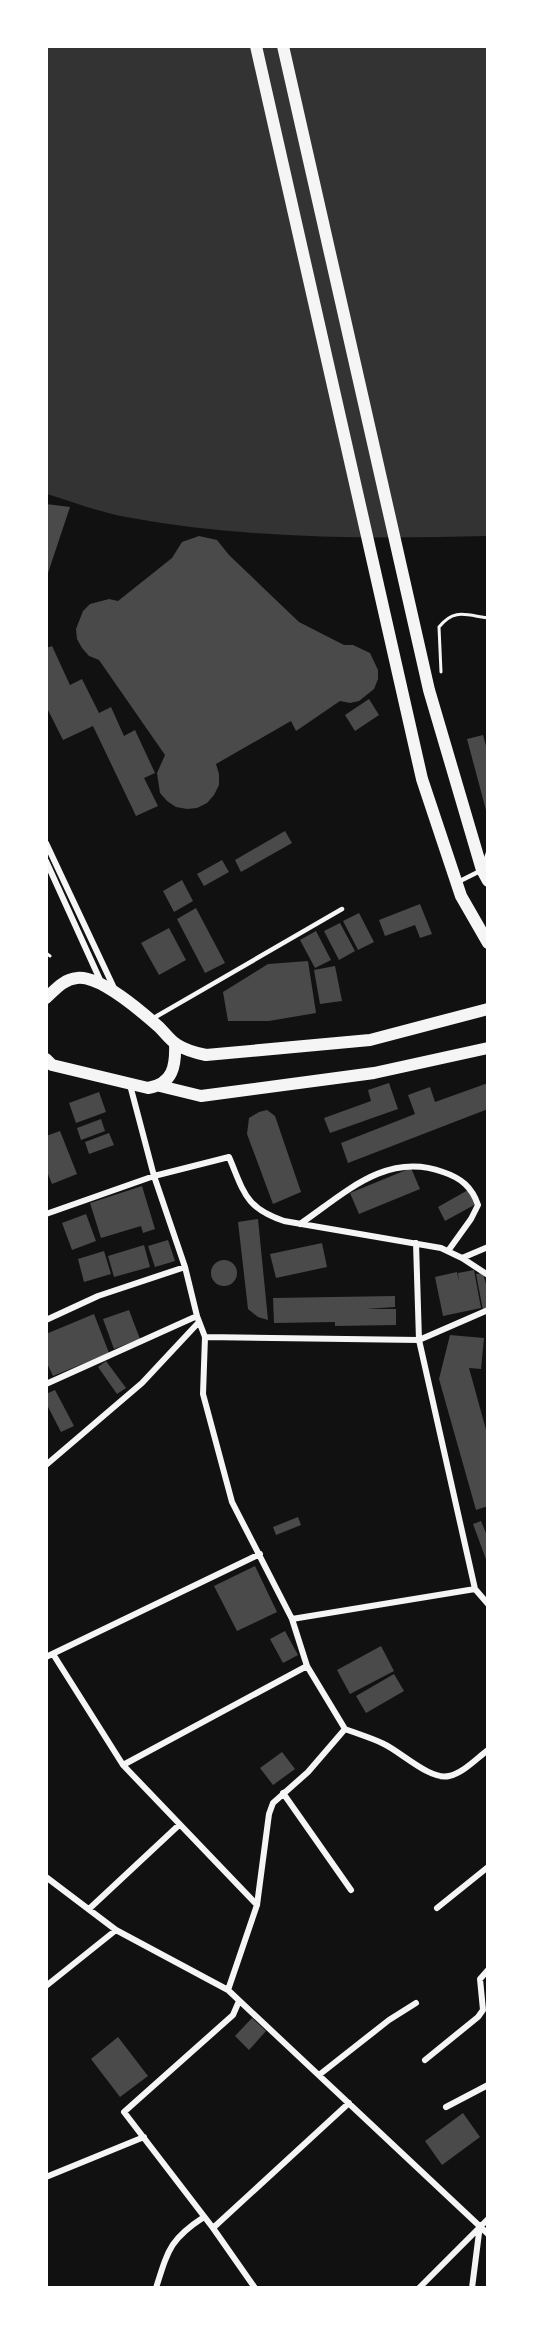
<svg xmlns="http://www.w3.org/2000/svg" width="534" height="2334" viewBox="0 0 534 2334" font-family="'Public Sans',sans-serif">
<style>
.water{fill:#333}
.building{fill:#4a4a4a}
.lines{fill:none;stroke-linecap:round;stroke-linejoin:round}
.path{stroke:#f5f5f5;stroke-width:3}
.service{stroke:#f5f5f5;stroke-width:4.5}
.minor{stroke:#f5f5f5;stroke-width:6}
.secondary{stroke:#f5f5f5;stroke-width:12}
</style>
<rect width="100%" height="100%" fill="#111"/>
<path class="water" d="M46,47h441v489c-120,3 -242,3 -361,-19 -27,-5 -53,-15 -79,-23z"/>
<path class="building" d="M46,504l24,3 -23,69h-1z
M199,536l18,4 12,15 70,67 45,23h9l17,8 8,17v9l-4,10 -15,12 -9,2 -10,-2 -44,30 -5,-10 -75,43 3,10v11l-5,10 -7,8 -10,5 -10,1 -11,-2 -9,-6 -7,-8 -3,-20 8,-18 -66,-95 -10,-4 -7,-8 -5,-9 -1,-10 7,-18 7,-7 19,-5 9,2 54,-43 10,-16z
M52,646l18,39 12,-6 17,34 12,-6 13,29 11,-6 20,43 -11,5 14,28 -22,10 -43,-90 -30,14 -17,-34v-58z
M369,699l10,16 -24,16 -10,-16z
M483,735l5,18 -1,61 -20,-75z
M285,831l7,12 -51,29 -6,-12z
M222,860l7,12 -25,14 -7,-12z
M182,880l11,21 -19,11 -11,-21z
M420,904l12,30 -12,4 -5,-13 -30,11 -6,-16z
M196,908l29,55 -20,10 -28,-54z
M359,913l15,29 -16,8 -15,-29z
M340,923l15,28 -16,9 -15,-29z
M169,928l17,32 -27,15 -18,-32z
M316,931l15,29 -16,8 -15,-28z
M308,961l8,52 -47,8h-41l-5,-29 45,-28z
M335,966l7,35 -22,3 -6,-34z
M389,1083l9,26 -68,24 -6,-15 47,-17 -3,-11z
M488,1083v26l-140,54 -7,-20 74,-29 -7,-19 22,-8 5,15z
M99,1092l7,20 -30,11 -7,-20z
M267,1110l8,6 26,76 -28,12 -26,-70 2,-16 10,-6z
M101,1119l4,12 -24,9 -4,-12z
M60,1131l17,43 -25,10 -6,-15v-33z
M109,1133l5,12 -25,9 -4,-12z
M411,1168l9,21 -61,25 -9,-21z
M142,1186l13,43 -12,4 -2,-7 -40,12 -11,-35z
M468,1190l8,14 -31,17 -7,-14z
M86,1214l10,27 -24,9 -10,-27z
M258,1219l10,101 -10,-3 -10,-8 -10,-87z
M168,1240l7,21 -20,6 -7,-21z
M322,1243l5,24 -51,11 -6,-24z
M144,1245l6,22 -36,10 -6,-21z
M104,1251l7,23 -27,8 -6,-23z
M211 1273a13 13 0 1 1 26 0a13 13 0 1 1-26 0Z
M474,1270l7,38 -38,8 -8,-39 22,-5 2,9 -1,-8z
M483,1273l5,19v17l-5,1 -7,-36z
M395,1296v11l-29,2h30v16l-61,1v-4l-61,1 -1,-25z
M129,1310l11,29 -26,10 -11,-30z
M94,1314l15,39 -56,23 -7,-15v-27z
M450,1335l34,3 -3,31 -12,-1 19,69v69l-12,4 -37,-131z
M106,1361l20,27 -9,6 -19,-27z
M55,1390l19,36 -13,6 -15,-29v-9z
M298,1517l3,8 -25,10 -3,-8z
M481,1521l7,17 -1,24 -14,-38z
M255,1566l22,46 -40,19 -23,-45z
M285,1631l13,24 -15,8 -13,-24z
M381,1646l13,25 -44,23 -13,-24z
M394,1674l10,17 -38,22 -10,-17z
M282,1752l13,17 -22,16 -13,-17z
M252,2018l14,13 -17,19 -14,-14z
M118,2037l30,39 -28,21 -29,-38z
M463,2113l17,24 -38,28 -17,-24z"/>
<g class="lines">
<path class="path" d="M441,672l-2,-45c15,-19 27,-12 49,-9
M46,953l4,3"/>
<path class="service" d="M458,882l24,-12 6,-17
M152,1019l190,-110"/>
<path class="minor" d="M46,843l68,145
M46,861l55,121
M130,1085l24,91 31,91 12,49 8,21 -2,57 29,108 60,117 15,47 38,63 -37,43 -35,31 -4,11 -12,91 -29,85
M46,1214l108,-38 75,-19c15,35 16,51 55,64l157,27 21,10 26,17
M300,1224c44,-30 86,-73 143,-52 18,6 29,15 35,33l-7,14 -23,32
M416,1243l3,97 56,249 13,15
M462,1258l26,-11
M46,1320l52,-24 87,-29
M205,1337l214,3 69,-30
M46,1384l151,-68
M46,1465l96,-82 57,-61
M292,1619l183,-30
M53,1654l70,111 134,140
M46,1657l214,-103
M345,1729c13,5 27,9 39,15 17,8 47,37 65,32 14,-3 27,-17 39,-26
M123,1765l184,-99
M283,1793l68,97
M46,1877l70,53 112,60 260,244
M437,1908l51,-41
M89,1909l90,-84
M46,1986l70,-56
M425,2060l53,-43 5,-7 -3,-31 8,-9
M319,2075l70,-55 27,-17
M446,2107l42,-22
M46,2177l98,-40
M213,2228l-89,-116 109,-97 6,-14
M156,2288c12,-38 14,-49 48,-71
M255,2288l-42,-60 136,-125
M419,2288l69,-69
M472,2288l8,-63"/>
<path class="secondary" d="M256,46l166,733 39,117 27,47
M283,46l146,644 53,180 6,11
M46,998c9,-8 18,-19 31,-20 23,-3 65,34 82,49 6,6 11,13 17,17 9,6 20,9 30,11l164,-15 118,-31
M46,1059l6,6 96,23c25,-4 28,-22 27,-45
M160,1086l41,10 173,-23 114,-25"/>
</g>
<rect width="534" height="2334" fill="none" stroke="#ffffff" stroke-width="96"/>
</svg>
